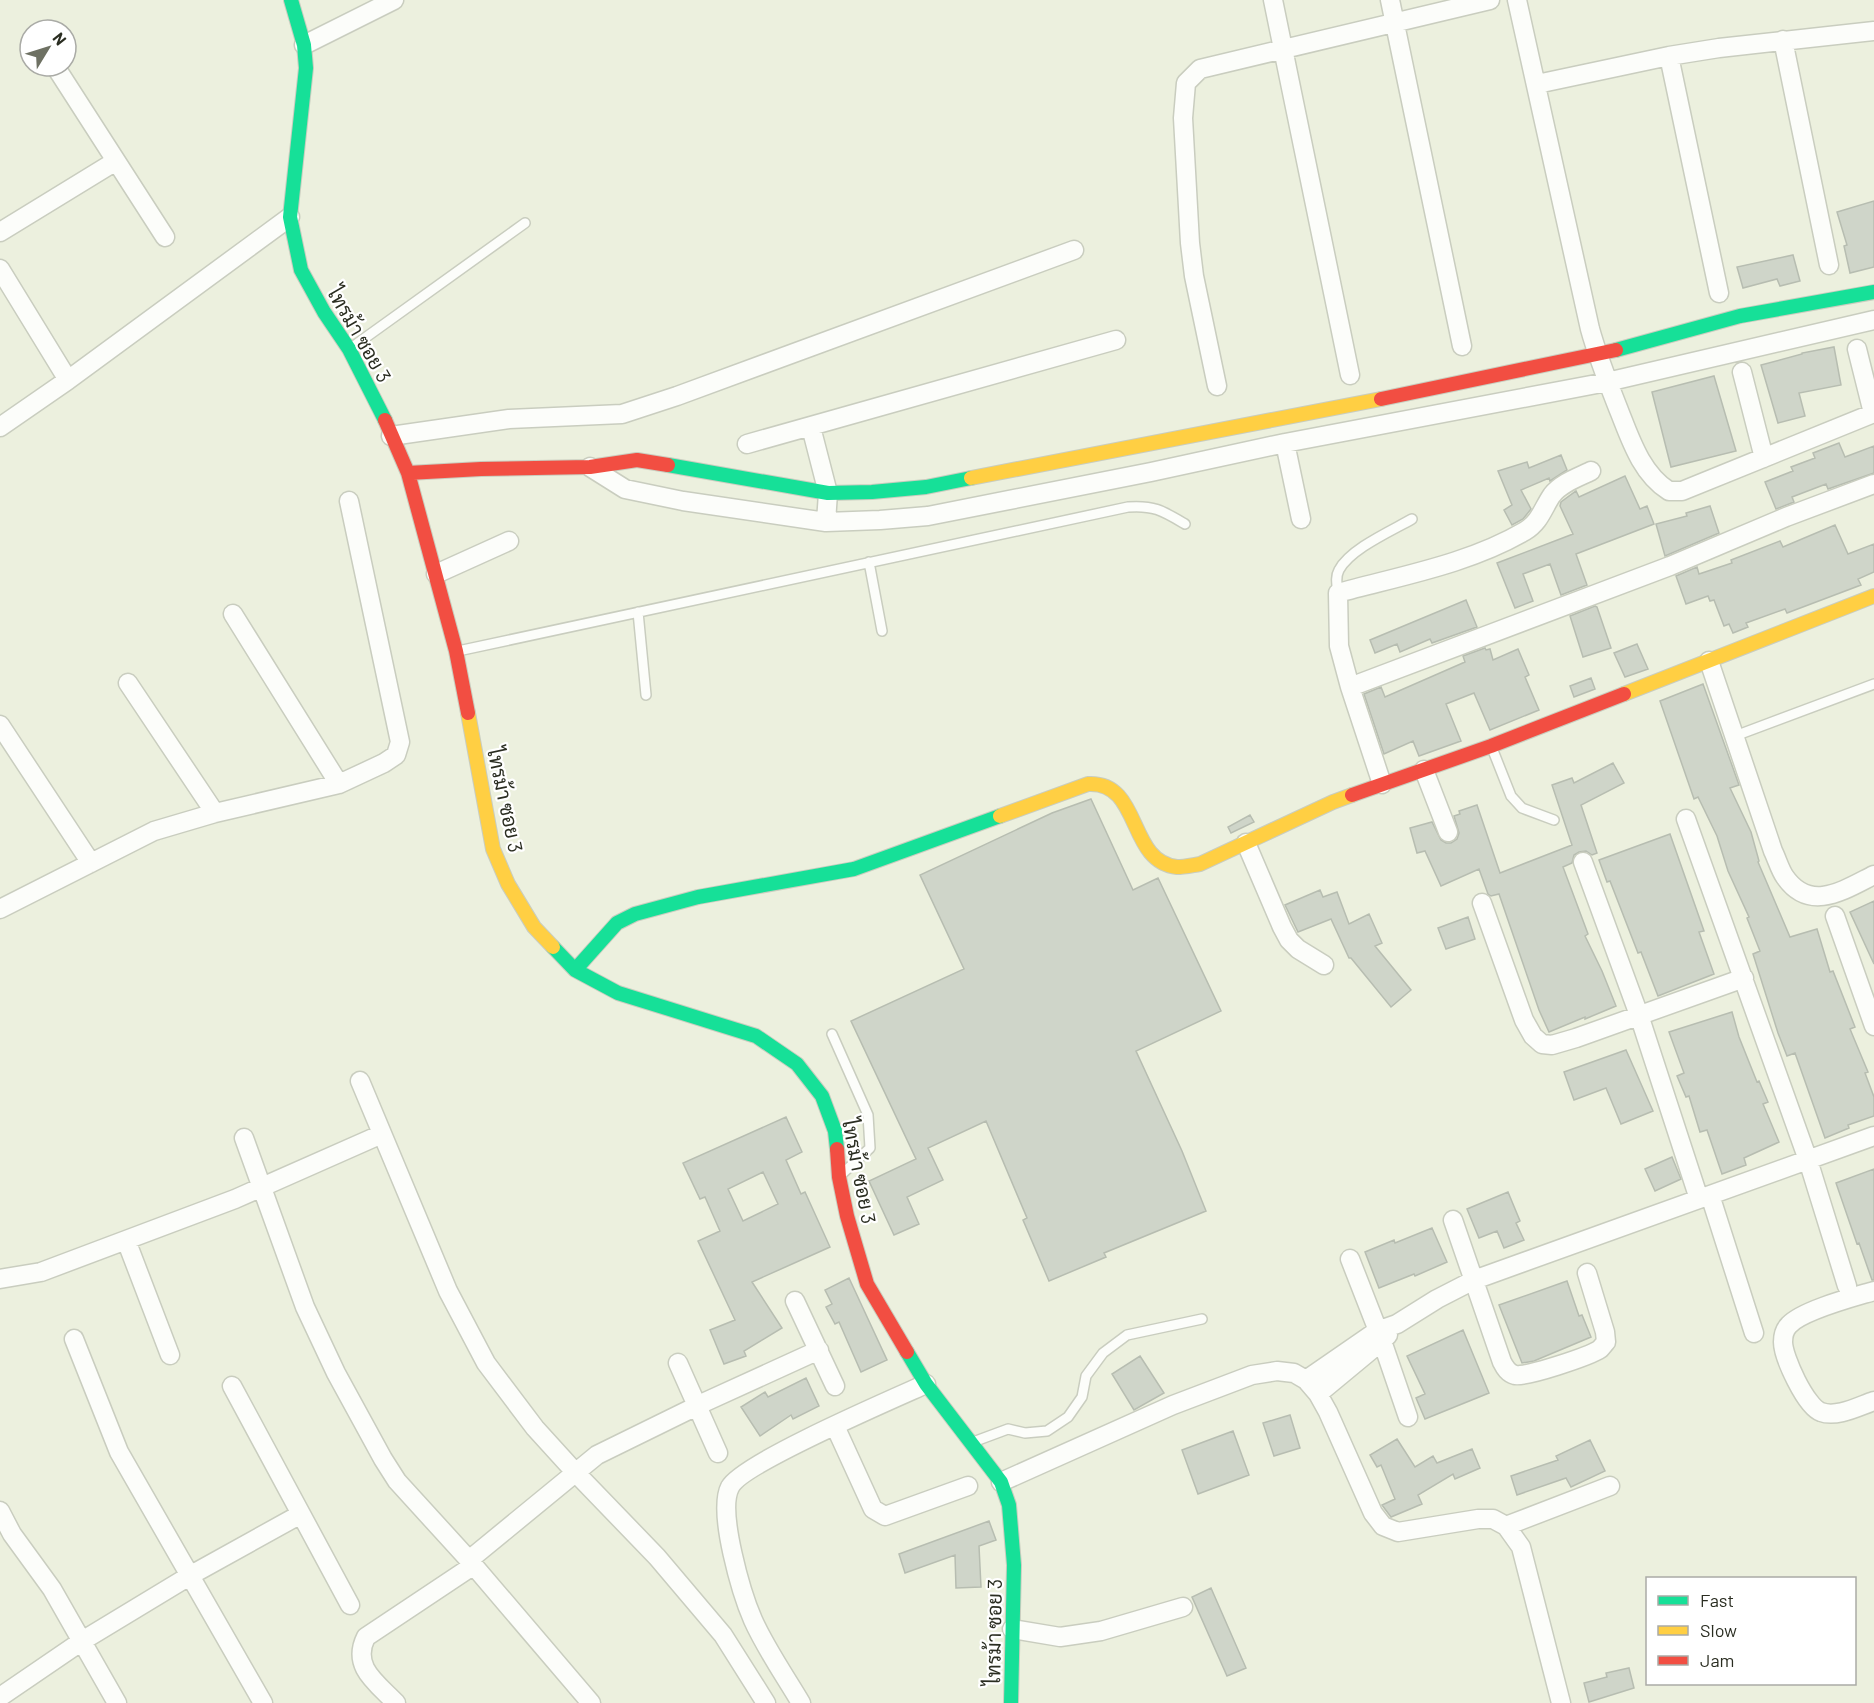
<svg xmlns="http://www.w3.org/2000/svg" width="1874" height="1703" viewBox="0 0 1874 1703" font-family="Barlow,Sarabun,sans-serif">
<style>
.building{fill:#cfd5c9;stroke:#b7bdb1;stroke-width:1.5;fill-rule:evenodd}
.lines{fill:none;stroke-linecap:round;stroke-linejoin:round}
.lane-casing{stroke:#c9cdbf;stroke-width:12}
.street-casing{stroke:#c9cdbf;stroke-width:21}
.fast-casing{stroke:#c9cdbf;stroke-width:16}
.slow-casing{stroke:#c9cdbf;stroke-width:16}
.jam-casing{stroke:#c9cdbf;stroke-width:16}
.lane{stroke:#fcfdfa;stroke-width:9}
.street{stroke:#fcfdfa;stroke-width:18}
.fast{stroke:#16e098;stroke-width:14}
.slow{stroke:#ffcf43;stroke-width:14}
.jam{stroke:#f24e42;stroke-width:14}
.labels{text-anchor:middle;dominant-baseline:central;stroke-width:4.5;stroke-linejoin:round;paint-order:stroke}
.street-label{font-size:20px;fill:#2a2d21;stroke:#fff}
</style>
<rect width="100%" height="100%" fill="#ecf0de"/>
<path class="building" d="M1874,201v66l-24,6 -6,-27 3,-1 -10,-33z
M1793,255l7,26 -20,5 -3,-7 -34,9 -6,-21z
M1834,347l7,38 -42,8 6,23 -27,7 -17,-58 41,-11v-1z
M1714,376l22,75 -65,16 -19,-75z
M1839,443l6,14 29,-11v27l-46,16 -2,-5 -34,13 2,5 -18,7 -11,-27 28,-11 -2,-4 24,-9 -2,-5z
M1561,455l6,15 -17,11 -1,-3 -28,12 10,19 -8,10 -11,6 -8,-15 8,-5 -14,-34 29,-9 2,6z
M1625,476l15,33 7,-3 7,18 -78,30 11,31 -26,10 -11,-31 -27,10 10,27 -18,7 -18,-45 76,-29 -13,-28 1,-4 15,-11 3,6z
M1710,506l9,27 -54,23 -9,-32 31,-8 -1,-3z
M1835,525l13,29 26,-10v28l-16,7 3,6 -74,28 -2,-4 -39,14 2,4 -15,6 -4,-9 -5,2 -10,-26 -4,1 -2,-5 -22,8 -10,-28 21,-9 2,7 33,-11 -1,-3 49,-19 3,6z
M1466,600l11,27 -45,16 -2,-4 -30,13 -3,-8 -22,9 -5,-13z
M1595,606l2,1 14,41 -28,9 -13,-41z
M1637,644l11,25 -23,8 -11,-24z
M1485,648l1,2 4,-1 3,11 25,-11 11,26 -4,2 14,33 -49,20 -16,-37 -28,11 15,37 -42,15 -6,-15 -29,13 -20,-60 17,-7 4,10 80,-35 -2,-6z
M1591,678l4,11 -21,8 -4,-11z
M1703,684l36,101 -9,3 21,44 8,29 -1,1 32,75 27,-8 13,43 3,-1 22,56 -5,2 18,43 -3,1 9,24v19l-26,9 1,3 -24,10 -30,-85 -8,3 -9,-23 -25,-79 7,-3 -13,-33 2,-1 -21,-46 -11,-35 -19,-39 -4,2 -34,-98z
M1613,763l11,20 -43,22 16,48 -5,2 -6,-4 -7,1 -5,3 -2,8 -9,4 25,67 -3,2 17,35 14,35 -31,13v-2l-36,15 -10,-22 -40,-116 -8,2 -3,-2 -9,-25 -38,17 -16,-35 -8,2 -7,-25 22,-6 9,18 5,3h5l6,-4 2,-6 -5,-17 6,-2 -1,-3 18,-6 23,68 72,-28 -20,-60 20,-7 2,5z
M1091,799l42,91 25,-12 63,133 -85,40 46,100 24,60 -102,42 2,4 -57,24 -26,-61 4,-2 -41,-97 -58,27 15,32 -36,17 12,27 -25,11 -25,-54 47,-22 -65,-138 113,-52 -44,-94 132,-62z
M1250,815l4,7 -23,11 -3,-6z
M1670,834l34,97 -5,1 15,42 -56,22 -17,-44 -3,1 -28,-72 -3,1 -8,-22z
M1320,890l3,7 14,-5 12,32 20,-10 13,29 -7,3 36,44 -20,17 -40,-49h-2l-18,-39 -33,13 -13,-27z
M1874,901v63l-24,-52z
M1468,917l7,22 -29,10 -8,-21z
M1732,1012l7,25 18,45 2,-1 9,21 -5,2 16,38 -35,16 2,7 -24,9 -15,-44 -7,2 -11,-36 -3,1 -9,-21 7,-3 -15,-41z
M1626,1050l27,61 -32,13 -15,-36 -32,12 -10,-28z
M786,1117l16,35 -16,8 15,34 4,-2 25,55 -78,35 30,46 -38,23 2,5 -22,8 -14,-34 25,-10 -37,-79 22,-10 -15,-34 -5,2 -17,-36zM763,1172l15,32 -35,17 -15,-32z
M1672,1157l9,22 -26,12 -10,-22z
M1874,1169v111h-2l-13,-37 -2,1 -21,-61z
M1508,1192l12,29 -4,2 8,17 -20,8 -7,-17 -18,7 -12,-29z
M1432,1228l15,34 -32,14 -1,-2 -35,14 -14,-36 29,-12 1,3z
M849,1278l38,82 -26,12 -22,-50 -4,2 -9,-17 6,-3 -7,-14z
M1567,1281l12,35 3,-1 9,22 -57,24 -12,2 -23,-58z
M1463,1330l26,63 -64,26 -9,-21 9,-4 -18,-38z
M1140,1356l24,37 -30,17 -22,-36z
M806,1378l13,28 -26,13 -2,-4 -31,21 -19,-29 24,-15 3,5z
M1290,1415l10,33 -26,8 -11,-33z
M1233,1431l16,44 -51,19 -16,-44z
M1397,1439l18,28 18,-11 4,7 35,-14 8,19 -25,11 -2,-5 -35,21 4,9 -31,13 -9,-12 13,-6 -14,-34 -4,2 -7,-12z
M1590,1440l15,31 -34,16 -5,-9 -49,17 -6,-19 47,-16 -2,-4z
M989,1521l7,19 -17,6 2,41 -25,1 -1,-33 -50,18 -6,-19z
M1211,1588l35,80 -19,8 -35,-79z
M1629,1668l5,20 -45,14 -5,-19 23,-6 -1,-4z"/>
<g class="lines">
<g class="lane-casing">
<path id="lane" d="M351,348l174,-125
M869,562l13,69
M1338,593c-1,-8 -3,-16 1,-23 11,-21 52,-39 73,-51
M638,612l8,83
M458,651l670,-144c26,-2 35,4 57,17
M1735,736l139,-52
M1492,748l19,48 11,12 32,12
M832,1034l36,81 2,33 -27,25
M973,1442l35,-13 17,4 22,-2 21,-14 14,-20 4,-21 17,-23 24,-18 75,-16"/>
</g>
<g class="street-casing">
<path id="street" d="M1273,0l77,375
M1390,0l72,346
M1517,0l73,329c8,29 19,56 30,84 11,28 22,61 49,78h13l192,-78
M1783,40l46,225
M304,45l90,-45
M1669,56l50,237
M55,66l110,171
M1537,84l132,-28 50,-8 155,-17
M0,232l116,-71
M0,269l68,111
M1857,349l16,64
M1742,372l22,86
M1217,386l-23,-110 -4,-33 -7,-125 3,-35 14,-14 290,-69
M0,427l68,-47 222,-163
M811,427l17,66 -2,29
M391,436l118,-17 113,-5 55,-18 397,-146
M1285,443l16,76
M747,444l369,-104
M590,467l35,22 58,12 143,21 54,-2 48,-4 223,-44 134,-29 322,-61 267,-62
M436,574l73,-33
M233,614l106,170
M1709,661l64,190c4,8 7,19 12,26 25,36 59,13 89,-2
M128,683l87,130
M1350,687l320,-121 116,-49 88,-33
M0,725l91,138
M1424,770l24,62
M1382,784l-32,-97 -11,-41 -1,-53c62,-17 131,-29 187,-62 15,-9 18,-23 27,-36 9,-12 27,-18 39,-24
M1686,819l122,341 39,126
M1246,843l36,84 7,13 9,9 26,16
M1583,862l56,153 60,184
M1482,903l42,117 9,16 9,8 10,1 24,-7 168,-60
M0,909l154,-78 61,-18 124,-29 45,-21 12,-8 4,-13 -51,-241
M1835,916l39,110
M360,1081l88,210 38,72 49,65 40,44 82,85 66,78 43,68
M244,1138l61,169 31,66 47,86 14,22 72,79 122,143
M1710,1195l44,138
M1453,1220l49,142c3,6 6,11 13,13 9,3 75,-19 85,-26 1,-1 5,-6 6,-7l-1,-10 -18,-59
M126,1240l44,115
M1350,1259l32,82 26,76
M0,1279l41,-7 194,-73 147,-65
M1874,1291c-20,6 -71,19 -85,34 -4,4 -6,11 -6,17 0,15 23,65 38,70 16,6 38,-6 53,-11
M795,1301l40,85
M74,1339l45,113 144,251
M678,1363l40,90
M1306,1380l71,-49 20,-7 40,-25 37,-19 400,-144
M232,1386l118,219
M1318,1394l64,-53 6,-6
M835,1426l38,83 12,7 83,-30
M1001,1482l172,-77 79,-30 25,-4 17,2 12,7 12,14 10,18 45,101 10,13 15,6 80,-13h15l13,7 15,21 40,156
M0,1511l12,23 40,55 65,114
M1506,1526l104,-40
M469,1560l128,-105 108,-53 114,-52
M1012,1629l48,8 41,-6 82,-24
M0,1697l82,-56 109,-66 110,-61
M396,1703c-19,-20 -45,-36 -30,-66l108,-72
M801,1703c-16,-27 -35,-54 -48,-83 -11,-25 -36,-108 -23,-133 11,-23 165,-89 196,-103"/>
</g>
<g class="fast-casing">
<path id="fast" d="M291,0l13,45 2,23 -16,149 11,53 23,42 25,37 36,71
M1616,350l124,-34 134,-24
M668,465l160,28 44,-1 54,-5 45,-9
M553,947l22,23 43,23 138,43 41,28 25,32 13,35 2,18
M575,970l42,-47 18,-9 63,-17 156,-28 146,-53
M907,1352l19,32 75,98 8,23 5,60 -3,138"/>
</g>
<g class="slow-casing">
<path id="slow" d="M971,478l410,-79
M1624,694l250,-98
M468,713l25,136 15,35 26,43 19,20
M1000,816l88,-32c54,-3 39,78 89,83 7,0 16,-2 23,-3l133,-62 19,-7"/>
</g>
<g class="jam-casing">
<path id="jam" d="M1381,399l235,-49
M385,420l23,53 48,178 12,62
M408,473l73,-4 109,-2 47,-7 31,5
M1352,795l139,-49 133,-52
M837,1149l2,28 8,39 20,68 40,68"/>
</g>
<use href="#lane" class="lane"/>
<use href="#street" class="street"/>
<use href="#fast" class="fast"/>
<use href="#slow" class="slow"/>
<use href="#jam" class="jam"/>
</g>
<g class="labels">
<g class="street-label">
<text transform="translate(360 334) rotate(60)">ไทรม้า ซอย 3</text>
<text transform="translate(506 800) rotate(78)">ไทรม้า ซอย 3</text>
<text transform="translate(860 1171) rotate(79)">ไทรม้า ซอย 3</text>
<text transform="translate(993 1632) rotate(-89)">ไทรม้า ซอย 3</text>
</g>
</g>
<rect x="1646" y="1577" width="210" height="108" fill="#ffffff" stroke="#aaaba6" stroke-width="1.5"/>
<rect x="1658" y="1596" width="30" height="9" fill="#16e098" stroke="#aaaba6" stroke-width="1.5"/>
<text x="1700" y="1607" font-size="18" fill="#2a2d21">Fast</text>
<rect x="1658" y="1626" width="30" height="9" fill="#ffcf43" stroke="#aaaba6" stroke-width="1.5"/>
<text x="1700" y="1637" font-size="18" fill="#2a2d21">Slow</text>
<rect x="1658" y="1656" width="30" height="9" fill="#f24e42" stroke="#aaaba6" stroke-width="1.5"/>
<text x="1700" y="1667" font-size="18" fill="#2a2d21">Jam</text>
<g transform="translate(48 48) rotate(52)"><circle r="28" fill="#ffffff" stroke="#aaaba6" stroke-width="1.5"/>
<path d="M0-4.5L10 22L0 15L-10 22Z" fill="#6e7163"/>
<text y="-9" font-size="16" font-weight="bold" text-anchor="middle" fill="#2a2d21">N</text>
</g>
</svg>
